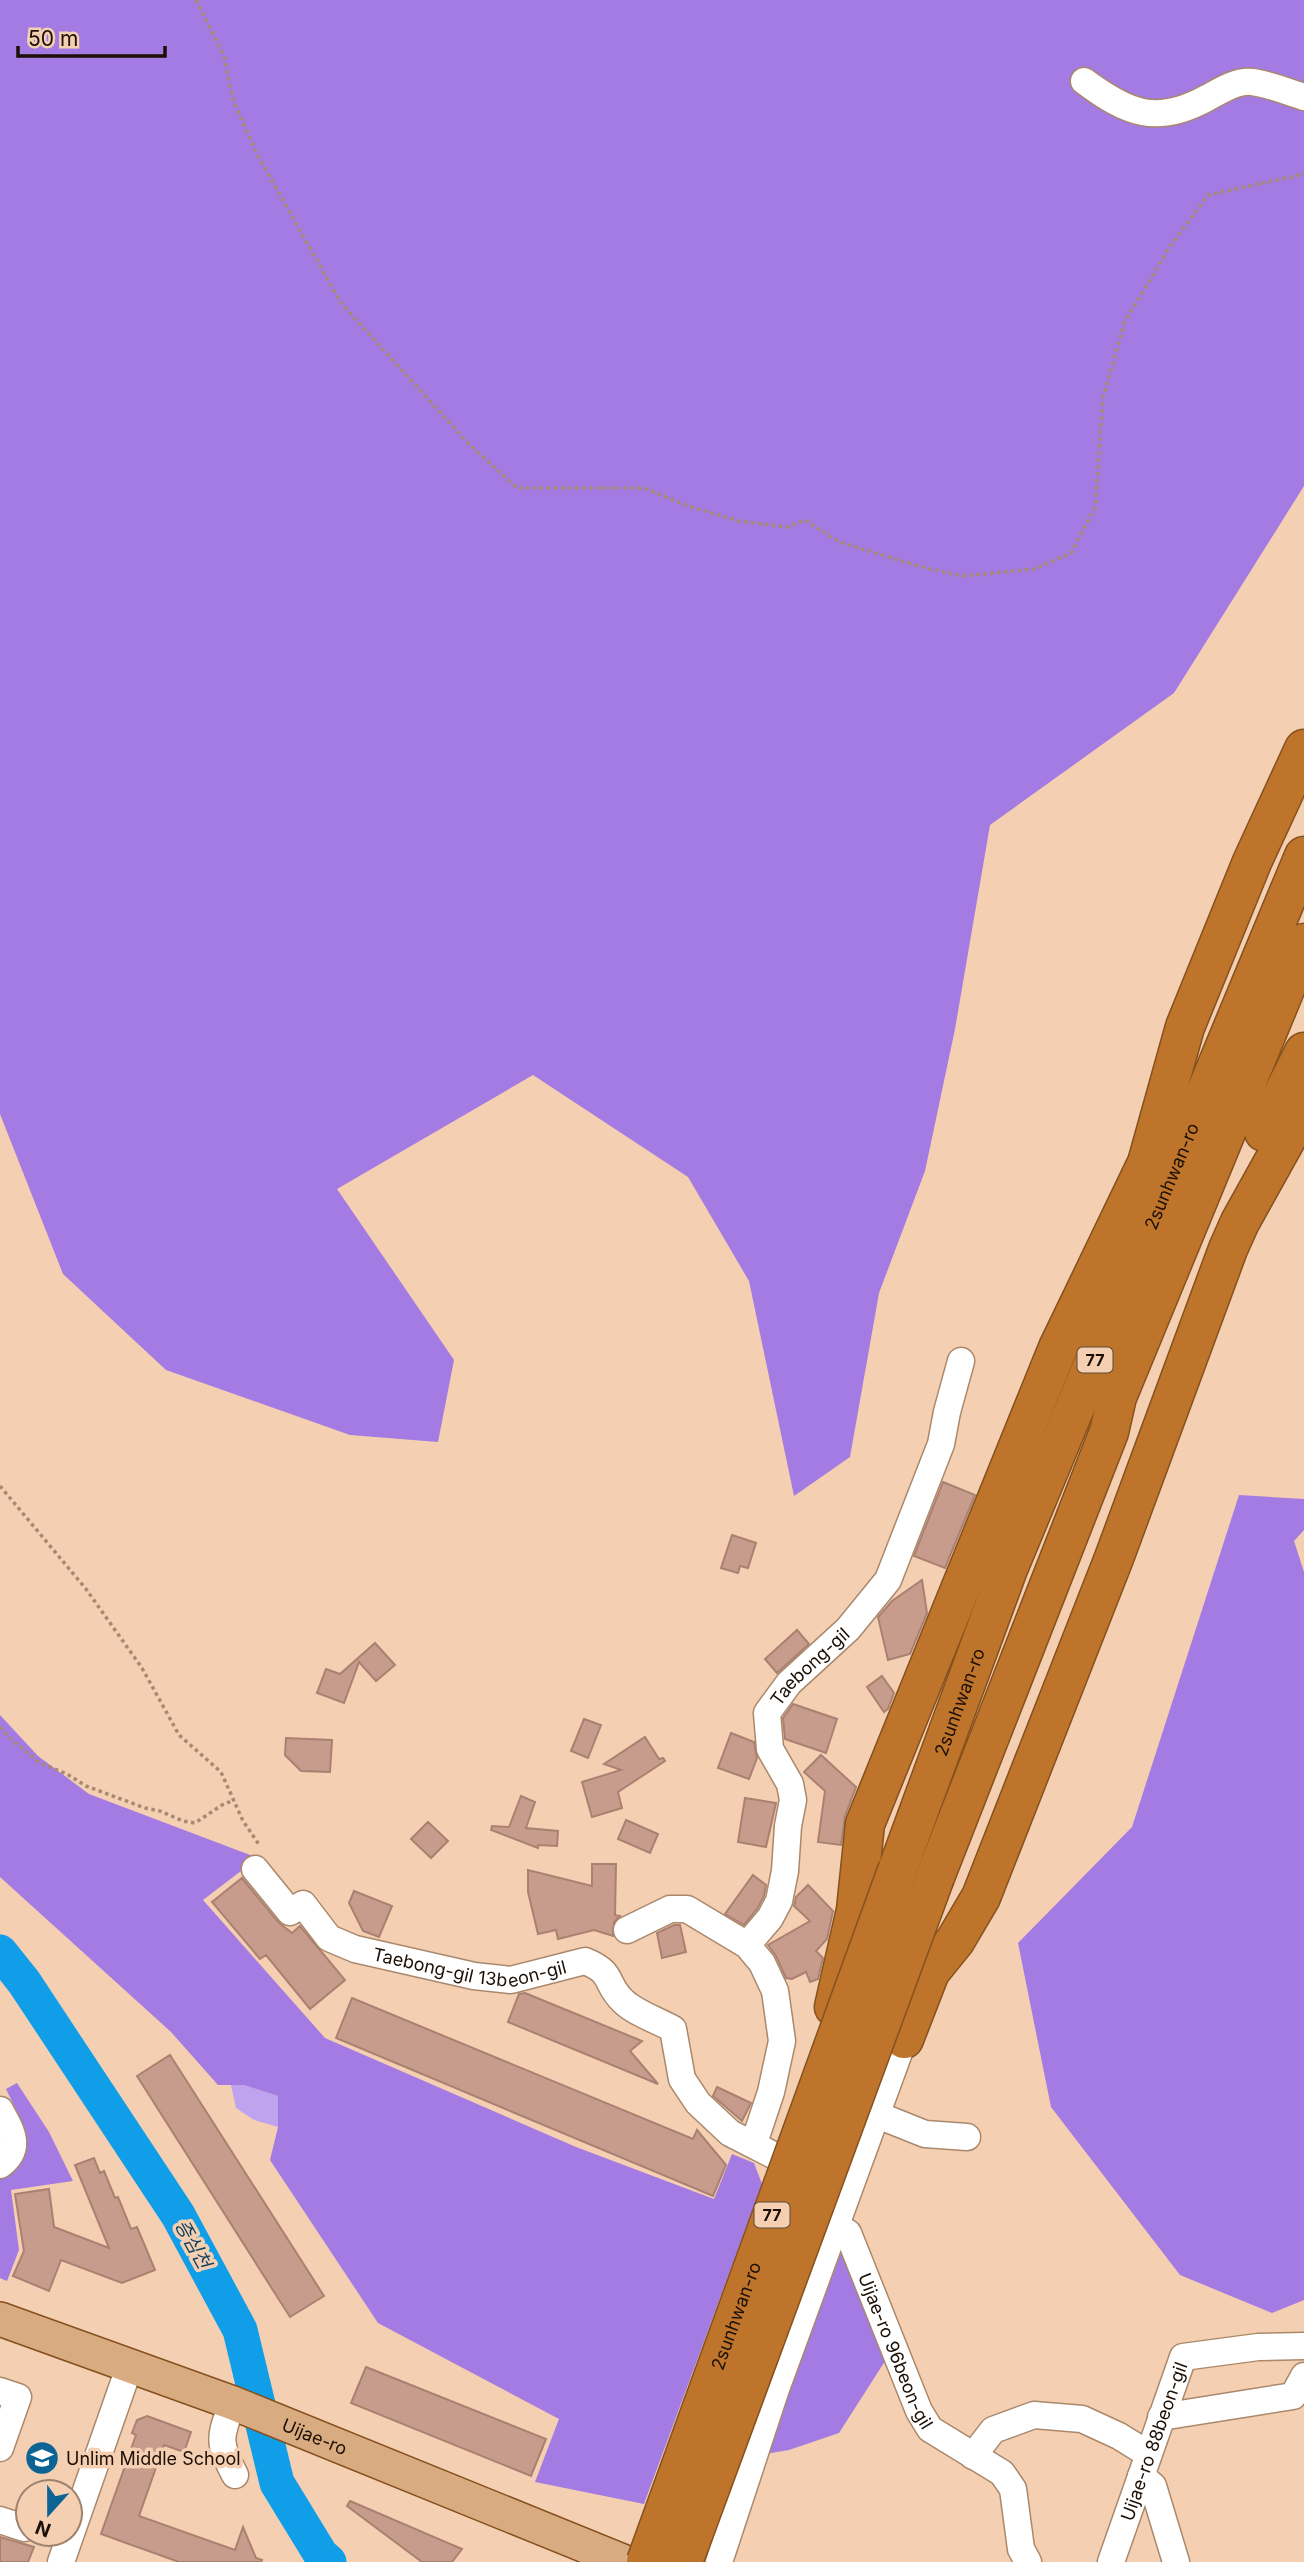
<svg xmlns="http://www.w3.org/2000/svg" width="1304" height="2562" viewBox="0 0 1304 2562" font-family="Inter,'Noto Sans KR',sans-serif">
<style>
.green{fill:#bfa3ee}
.forest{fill:#a47be2}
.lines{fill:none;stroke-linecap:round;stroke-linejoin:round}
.river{stroke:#109ee9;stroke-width:35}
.building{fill:#c79c8c;stroke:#aa8171;stroke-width:2}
.minor-casing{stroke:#aa886c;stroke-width:29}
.major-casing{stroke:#85511e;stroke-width:36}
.highway-casing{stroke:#85511e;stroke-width:41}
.path{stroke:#a78a74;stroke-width:3.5;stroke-dasharray:3.5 3.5;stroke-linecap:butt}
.minor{stroke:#fff;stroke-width:26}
.major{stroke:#d8ac80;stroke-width:33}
.highway{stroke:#be742b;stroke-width:38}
.highway-bridge-casing{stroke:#85511e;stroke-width:41;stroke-linecap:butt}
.highway-bridge{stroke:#be742b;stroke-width:38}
.labels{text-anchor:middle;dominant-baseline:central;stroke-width:7;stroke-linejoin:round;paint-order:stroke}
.shield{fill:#f4cfb2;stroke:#5d4939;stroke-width:2}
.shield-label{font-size:16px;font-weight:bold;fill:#1c0f05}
.street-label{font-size:18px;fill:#1c0f05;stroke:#f4cfb2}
.poi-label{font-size:18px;fill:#1c0f05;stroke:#f4cfb2;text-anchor:start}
.water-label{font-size:19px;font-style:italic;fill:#0f405e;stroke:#f4cfb2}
</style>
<rect width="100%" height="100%" fill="#f4cfb2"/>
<path class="green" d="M231,2085h13l34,11v31l-24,-7 -18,-12z"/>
<path class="forest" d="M0,0h1304v486l-130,207 -184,132 -35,204 -30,142 -46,122 -29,164 -56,39 -45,-215 -61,-104 -155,-102 -196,114 117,171 -16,82 -88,-7 -184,-65 -103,-96 -63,-160z
M1239,1495l65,4v31l-10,11 10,31v728l-32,13 -92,-38 -129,-168 -33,-164 114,-116z
M0,1715l38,41 51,38 169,64 -55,42 122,138 251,109 138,52 18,-45 22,9 8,21 -118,320 -109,-22 24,-63 -181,-96 -108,-163 8,-33v-31l-34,-11h-26l-47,-53 -171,-155z
M17,2083l32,49 24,49 -62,9 8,60 -12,31 -7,-3v-101l24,-43 -5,-18 -13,-27z
M837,2243l12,18 38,97 -48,75 -50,17 -30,5z"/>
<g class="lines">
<path class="river" d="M0,1952l24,30 154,233 62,115 37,153 44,72 8,7"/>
</g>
<path class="building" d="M943,1482l32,13 -30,73 -31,-12z
M732,1535l24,8 -8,25 -8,-2 -2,7 -17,-5z
M922,1580l5,33 -17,41 -22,6 -10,-43 14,-16z
M797,1630l12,14 -32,29 -12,-14z
M375,1643l20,22 -19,16 -17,-19 -15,41 -27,-10 9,-24 14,5z
M882,1676l12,17 -6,16 -4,3 -17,-25z
M793,1704l44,15 -11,34 -41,-14 -2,-21z
M584,1719l17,6 -13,33 -17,-7z
M731,1733l23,9 3,16 -8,21 -31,-11z
M645,1737l14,22 4,-1 2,3 -47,31 4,16 -30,9 -10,-35 39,-12 -17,-6z
M286,1738l46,2 -2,32 -29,-1 -16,-16z
M821,1755l35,32 -11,29 -4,29 -23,-3 7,-51 -21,-19z
M521,1796l14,6 -9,26 32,3 -1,15 -19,-1v3l-47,-18 1,-4 17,1z
M745,1798l31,5 -10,44 -28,-5z
M626,1820l32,14 -8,19 -32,-14z
M428,1822l20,19 -17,17 -20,-19z
M592,1864h24l-1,51 5,1 -6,6 -1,14 -19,-6 -36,9 -2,-9 -18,4 -10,-42v-22l64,16z
M753,1875l13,10 -2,11 -7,13 -13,16 -19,-11z
M242,1878l36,44 14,11 8,-7 45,54 -35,29 -44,-54 -6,4 -48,-57z
M808,1885l25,26 -6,28 -11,12 7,7 -5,21 -8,3 -4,-10 -14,7 -6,-1 -10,-22 -8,-11 42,-24 -16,-15 2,-9z
M354,1891l38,15 -13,31 -16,-6 -14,-28z
M674,1925h6l6,27 -24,6 -5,-25z
M525,1993l117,48 -12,10 28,33 -150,-62 11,-28z
M352,1998l341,141 4,-9 29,35 -13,31 -377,-158z
M170,2055l154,241 -34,21 -153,-241z
M717,2087l34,16 -9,18 -29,-25z
M94,2158l6,15 4,-2 11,27 3,-1 13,32 6,-2 18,43 -33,13 -61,-23 -12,31 -36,-15 11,-25 -9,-57 34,-5 5,38 55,21 -34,-83z
M366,2367l180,72 -15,37 -180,-73z
M147,2416l44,16 -7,20 -20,-7 -25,71 96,34 8,-23 13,31 6,2 -1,2h-82l-78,-28 35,-99 -4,-2 5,-13z
M350,2501l112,48 -10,13h-30l-75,-56z
M0,2537l34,10 -6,15h-28z"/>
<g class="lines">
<g class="minor-casing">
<g id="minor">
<path d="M1084,81c43,32 72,45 123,17 13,-7 30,-18 45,-16 17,2 36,10 52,15"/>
<path id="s1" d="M255,1869l35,43 13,-8 26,34 26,11 119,27 37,4 74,-19c30,12 19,22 38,40 12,12 34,19 50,28l9,50 16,24 32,30 51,26 55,67 12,7 71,178 11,18 72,44 11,16 8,60 7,13"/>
<path d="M627,1930l43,-21h17l60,36 15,18 13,28 7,50 -11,51 -17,51"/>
<path id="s2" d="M747,1945l23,-27 9,-17 6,-30 3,-45 5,-26 -3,-16 -20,-35 -3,-36 22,-30 59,-54 40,-49 53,-136 6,-32 14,-51"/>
<path d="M0,2110c11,20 23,38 0,55"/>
<path d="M885,2118l40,16 42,3"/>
<path d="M0,2391l18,6 -18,51"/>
<path d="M233,2403c-14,34 -15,40 2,72"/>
<path d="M1161,2417l132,-21 11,-20"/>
<path d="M973,2456l20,-26 41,-15 48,4 37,17 29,18"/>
<path d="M1141,2476l12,10 23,76"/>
<path d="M0,2520l24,8"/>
<path d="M61,2562l69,-197"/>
<path d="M719,2562l57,-173 128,-350"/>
<path id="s3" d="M1111,2562l72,-205 75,-10 46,-1"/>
</g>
</g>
<g class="major-casing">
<g id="major">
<path id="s4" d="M0,2319l233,84 392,159"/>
</g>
</g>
<g class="highway-casing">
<g id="highway">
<path d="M1264,1132l40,-80"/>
<path id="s5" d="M898,1868l110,-299 296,-713"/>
<path d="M935,1877l174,-445 8,-35 187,-454"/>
<path d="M834,2007l22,-97 9,-86 193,-476 89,-185 38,-136 67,-165 52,-113"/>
<path d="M904,2039l26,-67 25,-31 26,-44 133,-339 114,-309 12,-27 64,-115"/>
</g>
</g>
<path class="path" d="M196,0l28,56 9,44 24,54 84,149 128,141 48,44h127l44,18 51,15 48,6 18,-7 34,22 83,25 41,9 71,-7 37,-16 24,-45 8,-110 22,-77 46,-76 37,-50 96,-21
M0,1486l86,103 56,79 37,67 42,37 22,49 17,25
M0,1727l12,13 28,23 27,11 19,12 59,22 15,3 23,10 12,2 27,-18 12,-5"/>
<use href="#minor" class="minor"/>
<use href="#major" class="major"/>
<use href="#highway" class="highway"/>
<g class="highway-bridge-casing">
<g id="highway-bridge">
<path id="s6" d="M646,2562l252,-694"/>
<path d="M683,2562l252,-685"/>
</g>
</g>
<use href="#highway-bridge" class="highway-bridge"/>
</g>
<defs>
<g id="school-disc" transform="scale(1.75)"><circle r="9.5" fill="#0c6495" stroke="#f4cfb2"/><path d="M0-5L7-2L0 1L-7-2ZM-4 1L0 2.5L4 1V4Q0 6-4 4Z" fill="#fff"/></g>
</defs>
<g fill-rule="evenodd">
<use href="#school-disc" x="42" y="2458"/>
</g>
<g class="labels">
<g class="shield">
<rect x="1077.5" y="1347.5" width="35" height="25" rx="5"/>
<rect x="754.5" y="2202.5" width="35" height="25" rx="5"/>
</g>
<g class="shield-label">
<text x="1095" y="1360">77</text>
<text x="772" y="2215">77</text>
</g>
<g class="street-label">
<text stroke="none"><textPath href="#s5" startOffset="744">2sunhwan-ro</textPath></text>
<text stroke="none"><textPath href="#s2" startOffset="313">Taebong-gil</textPath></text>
<text stroke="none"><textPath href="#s5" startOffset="177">2sunhwan-ro</textPath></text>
<text stroke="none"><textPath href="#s1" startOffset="259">Taebong-gil 13beon-gil</textPath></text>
<text stroke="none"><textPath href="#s6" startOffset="262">2sunhwan-ro</textPath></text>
<text stroke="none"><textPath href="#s1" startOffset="900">Uijae-ro 96beon-gil</textPath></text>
<text stroke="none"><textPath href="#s4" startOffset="336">Uijae-ro</textPath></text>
<text stroke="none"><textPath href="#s3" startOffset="128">Uijae-ro 88beon-gil</textPath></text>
</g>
<g class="poi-label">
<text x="66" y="2458">Unlim Middle School</text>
</g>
<g class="water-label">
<text transform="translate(193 2244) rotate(61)">증심천</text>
</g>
</g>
<g transform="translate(49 2513) rotate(201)"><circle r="33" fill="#f4cfb2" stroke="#9e826d" stroke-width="2"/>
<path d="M0-5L12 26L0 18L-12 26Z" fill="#0c6495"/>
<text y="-10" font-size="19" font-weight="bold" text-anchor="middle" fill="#1c0f05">N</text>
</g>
<path d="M18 46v10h147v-10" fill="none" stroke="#1c0f05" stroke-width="3.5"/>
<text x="28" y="46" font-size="21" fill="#1c0f05" stroke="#f4cfb2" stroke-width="5" paint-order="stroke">50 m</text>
</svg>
